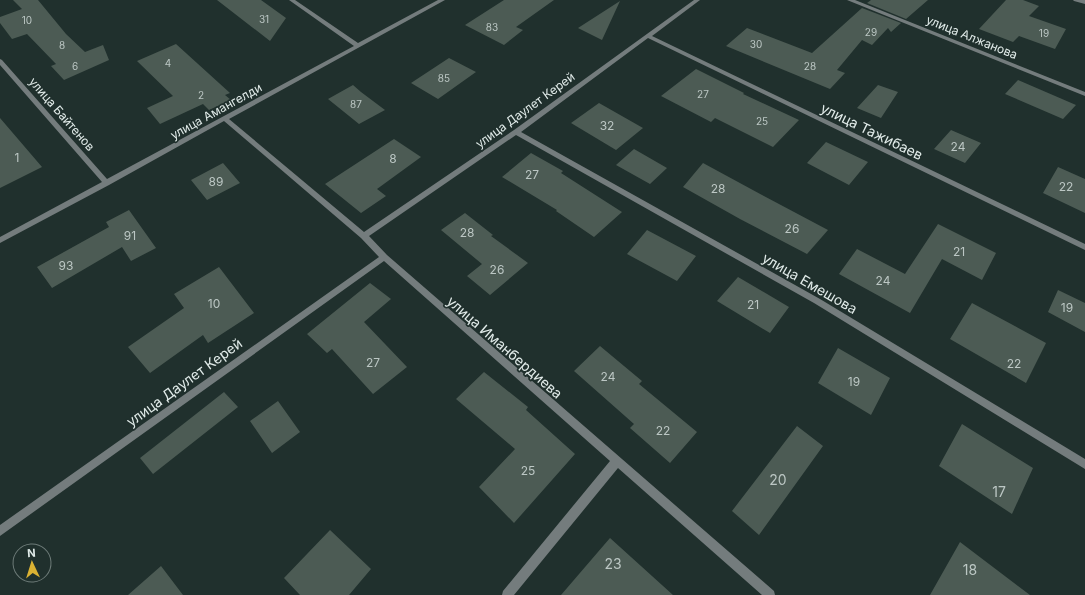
<svg xmlns="http://www.w3.org/2000/svg" width="1085" height="595" viewBox="0 0 1085 595" font-family="Inter,sans-serif">
<style>
.building{fill:#4c5b54}
.lines{fill:none;stroke-linecap:round;stroke-linejoin:round}
.street{fill:#747c7d;fill-rule:evenodd}
.labels{text-anchor:middle;dominant-baseline:central;stroke-width:3.5;stroke-linejoin:round;paint-order:stroke}
.far-number-label{font-size:10px;fill:#bcc7c4}
.far-street-label{font-size:12px;fill:#e1ebe9;stroke:#20302d}
.number-label{font-size:12px;fill:#bcc7c4}
.street-label{font-size:14px;fill:#e1ebe9;stroke:#20302d}
.near-number-label{font-size:14px;fill:#bcc7c4}
</style>
<rect width="100%" height="100%" fill="#20302d"/>
<path class="building" d="M13,0h25l28,34 19,18 18,-7 6,15 -45,20 -13,-14 5,-2 -29,-30 -15,5 -12,-16v-6l22,-8z
M217,0h44l25,18 -16,23z
M504,0h50l-38,27 7,3 -19,15 -39,-20z
M871,0h57l-22,19 -39,-16z
M1006,0h17l16,6 -10,10 37,13 -11,20 -36,-13 -6,6 -34,-13z
M620,1l-18,39 -24,-12z
M862,8l39,15 -10,9 -3,-4 -16,17 -10,-5 -25,30 8,3 -15,16 -104,-43 21,-18 65,25z
M176,44l54,49 -5,2 6,5 -22,10 -6,-6 -43,20 -13,-16 26,-12 -36,-35z
M449,58l27,14 -38,27 -27,-16z
M696,69l48,24 -1,1 56,26 -26,27 -58,-29 -4,4 -50,-26z
M1018,80l58,25 -13,14 -58,-25z
M353,85l8,7 24,18 -26,14 -31,-25z
M878,85l20,7 -17,26 -24,-10z
M599,103l44,25 -27,22 -45,-27z
M0,118l42,49 -42,21z
M951,130l30,13 -16,20 -31,-14z
M394,139l27,18 -44,32 9,7 -25,17 -36,-29z
M826,142l42,20 -19,23 -42,-22z
M634,149l33,19 -17,16 -34,-19z
M531,153l32,18 -2,2 61,39 -28,25 -38,-26 1,-1 -55,-33z
M223,163l17,20 -33,17 -16,-20z
M703,163l59,32 66,35 -21,24 -67,-35 -57,-32z
M1058,167l27,12v34l-42,-20z
M129,210l27,38 -25,13 -9,-14 -70,41 -15,-21 72,-40 -3,-5z
M465,213l28,22 -2,1 37,27 -38,32 -23,-19 15,-12 -41,-34z
M938,224l58,29 -14,27 -40,-21 -32,54 -71,-39 18,-25 48,25z
M647,230l49,26 -19,25 -50,-27z
M219,267l35,46 -46,30 -5,-8 -53,38 -22,-26 56,-39 -10,-14z
M738,277l51,30 -19,26 -53,-32z
M370,283l21,16 -27,23 43,45 -34,27 -41,-45 -5,4 -20,-19z
M1058,290l27,13v29l-37,-20z
M972,303l74,40 -20,40 -76,-44z
M600,346l42,35 -3,3 58,48 -27,31 -40,-35 4,-4 -60,-53z
M838,348l52,30 -19,37 -53,-32z
M484,372l44,35 -2,3 49,44 -61,69 -35,-36 36,-38 -59,-50z
M224,392l14,15 -85,67 -13,-16z
M278,401l22,31 -28,21 -22,-32z
M962,424l71,44 -21,46 -73,-48z
M797,426l26,20 -64,89 -27,-24z
M330,530l41,39 -22,26h-49l-16,-17z
M610,538l63,57h-112z
M960,542l70,53h-100z
M161,566l22,29h-55z"/>
<g class="lines">
<path class="street" d="M289,0h6l63,43 80,-43h7l-216,119 135,113 150,-102 180,-130h6l-48,36 433,208v6l-437,-212 -127,94 299,167 265,160v10l-271,-166 -298,-168 -147,101 18,19 387,336 1,4h-13l-144,-127 -104,127h-12l1,-4 107,-130 -226,-200 -384,275v-11l379,-268 -18,-19 -137,-117 -115,64 -109,58v-6l102,-55 -102,-117v-6l2,1 105,119 247,-133z
M847,0h8l230,92v4z
M1073,0h12v4l-11,-3z"/>
</g>
<g class="labels">
<g class="far-number-label">
<text x="264" y="19">31</text>
<text x="27" y="20">10</text>
<text x="492" y="27">83</text>
<text x="871" y="32">29</text>
<text x="1044" y="33">19</text>
<text x="756" y="44">30</text>
<text x="62" y="45">8</text>
<text x="168" y="63">4</text>
<text x="75" y="66">6</text>
<text x="810" y="66">28</text>
<text x="444" y="78">85</text>
<text x="703" y="94">27</text>
<text x="201" y="95">2</text>
<text x="356" y="104">87</text>
<text x="762" y="121">25</text>
</g>
<g class="far-street-label">
<text transform="translate(972 37) rotate(22)">улица Алжанова</text>
<text transform="translate(525 110) rotate(-36)">улица Даулет Керей</text>
<text transform="translate(216 111) rotate(-29)">улица Амангелди</text>
<text transform="translate(62 114) rotate(49)">улица Байтенов</text>
</g>
<g class="number-label">
<text x="607" y="125">32</text>
<text x="958" y="146">24</text>
<text x="17" y="157">1</text>
<text x="393" y="158">8</text>
<text x="532" y="174">27</text>
<text x="216" y="181">89</text>
<text x="1066" y="186">22</text>
<text x="718" y="188">28</text>
<text x="792" y="228">26</text>
<text x="467" y="232">28</text>
<text x="130" y="235">91</text>
<text x="959" y="251">21</text>
<text x="66" y="265">93</text>
<text x="497" y="269">26</text>
<text x="883" y="280">24</text>
<text x="214" y="303">10</text>
<text x="753" y="304">21</text>
<text x="1067" y="307">19</text>
<text x="373" y="362">27</text>
<text x="1014" y="363">22</text>
<text x="608" y="376">24</text>
<text x="854" y="381">19</text>
<text x="663" y="430">22</text>
<text x="528" y="470">25</text>
</g>
<g class="street-label">
<text transform="translate(872 131) rotate(26)">улица Тажибаев</text>
<text transform="translate(810 283) rotate(30)">улица Емешова</text>
<text transform="translate(505 347) rotate(41)">улица Иманбердиева</text>
<text transform="translate(184 382) rotate(-36)">улица Даулет Керей</text>
</g>
<g class="near-number-label">
<text x="778" y="479">20</text>
<text x="999" y="491">17</text>
<text x="613" y="563">23</text>
<text x="970" y="569">18</text>
</g>
</g>
<g transform="translate(32 563) rotate(356)"><circle r="19" fill="#20302d" stroke="#6d7b78"/>
<path d="M0-3L7 15L0 10L-7 15Z" fill="#dbb233"/>
<text y="-6" font-size="11" font-weight="bold" text-anchor="middle" fill="#e1ebe9">N</text>
</g>
</svg>
